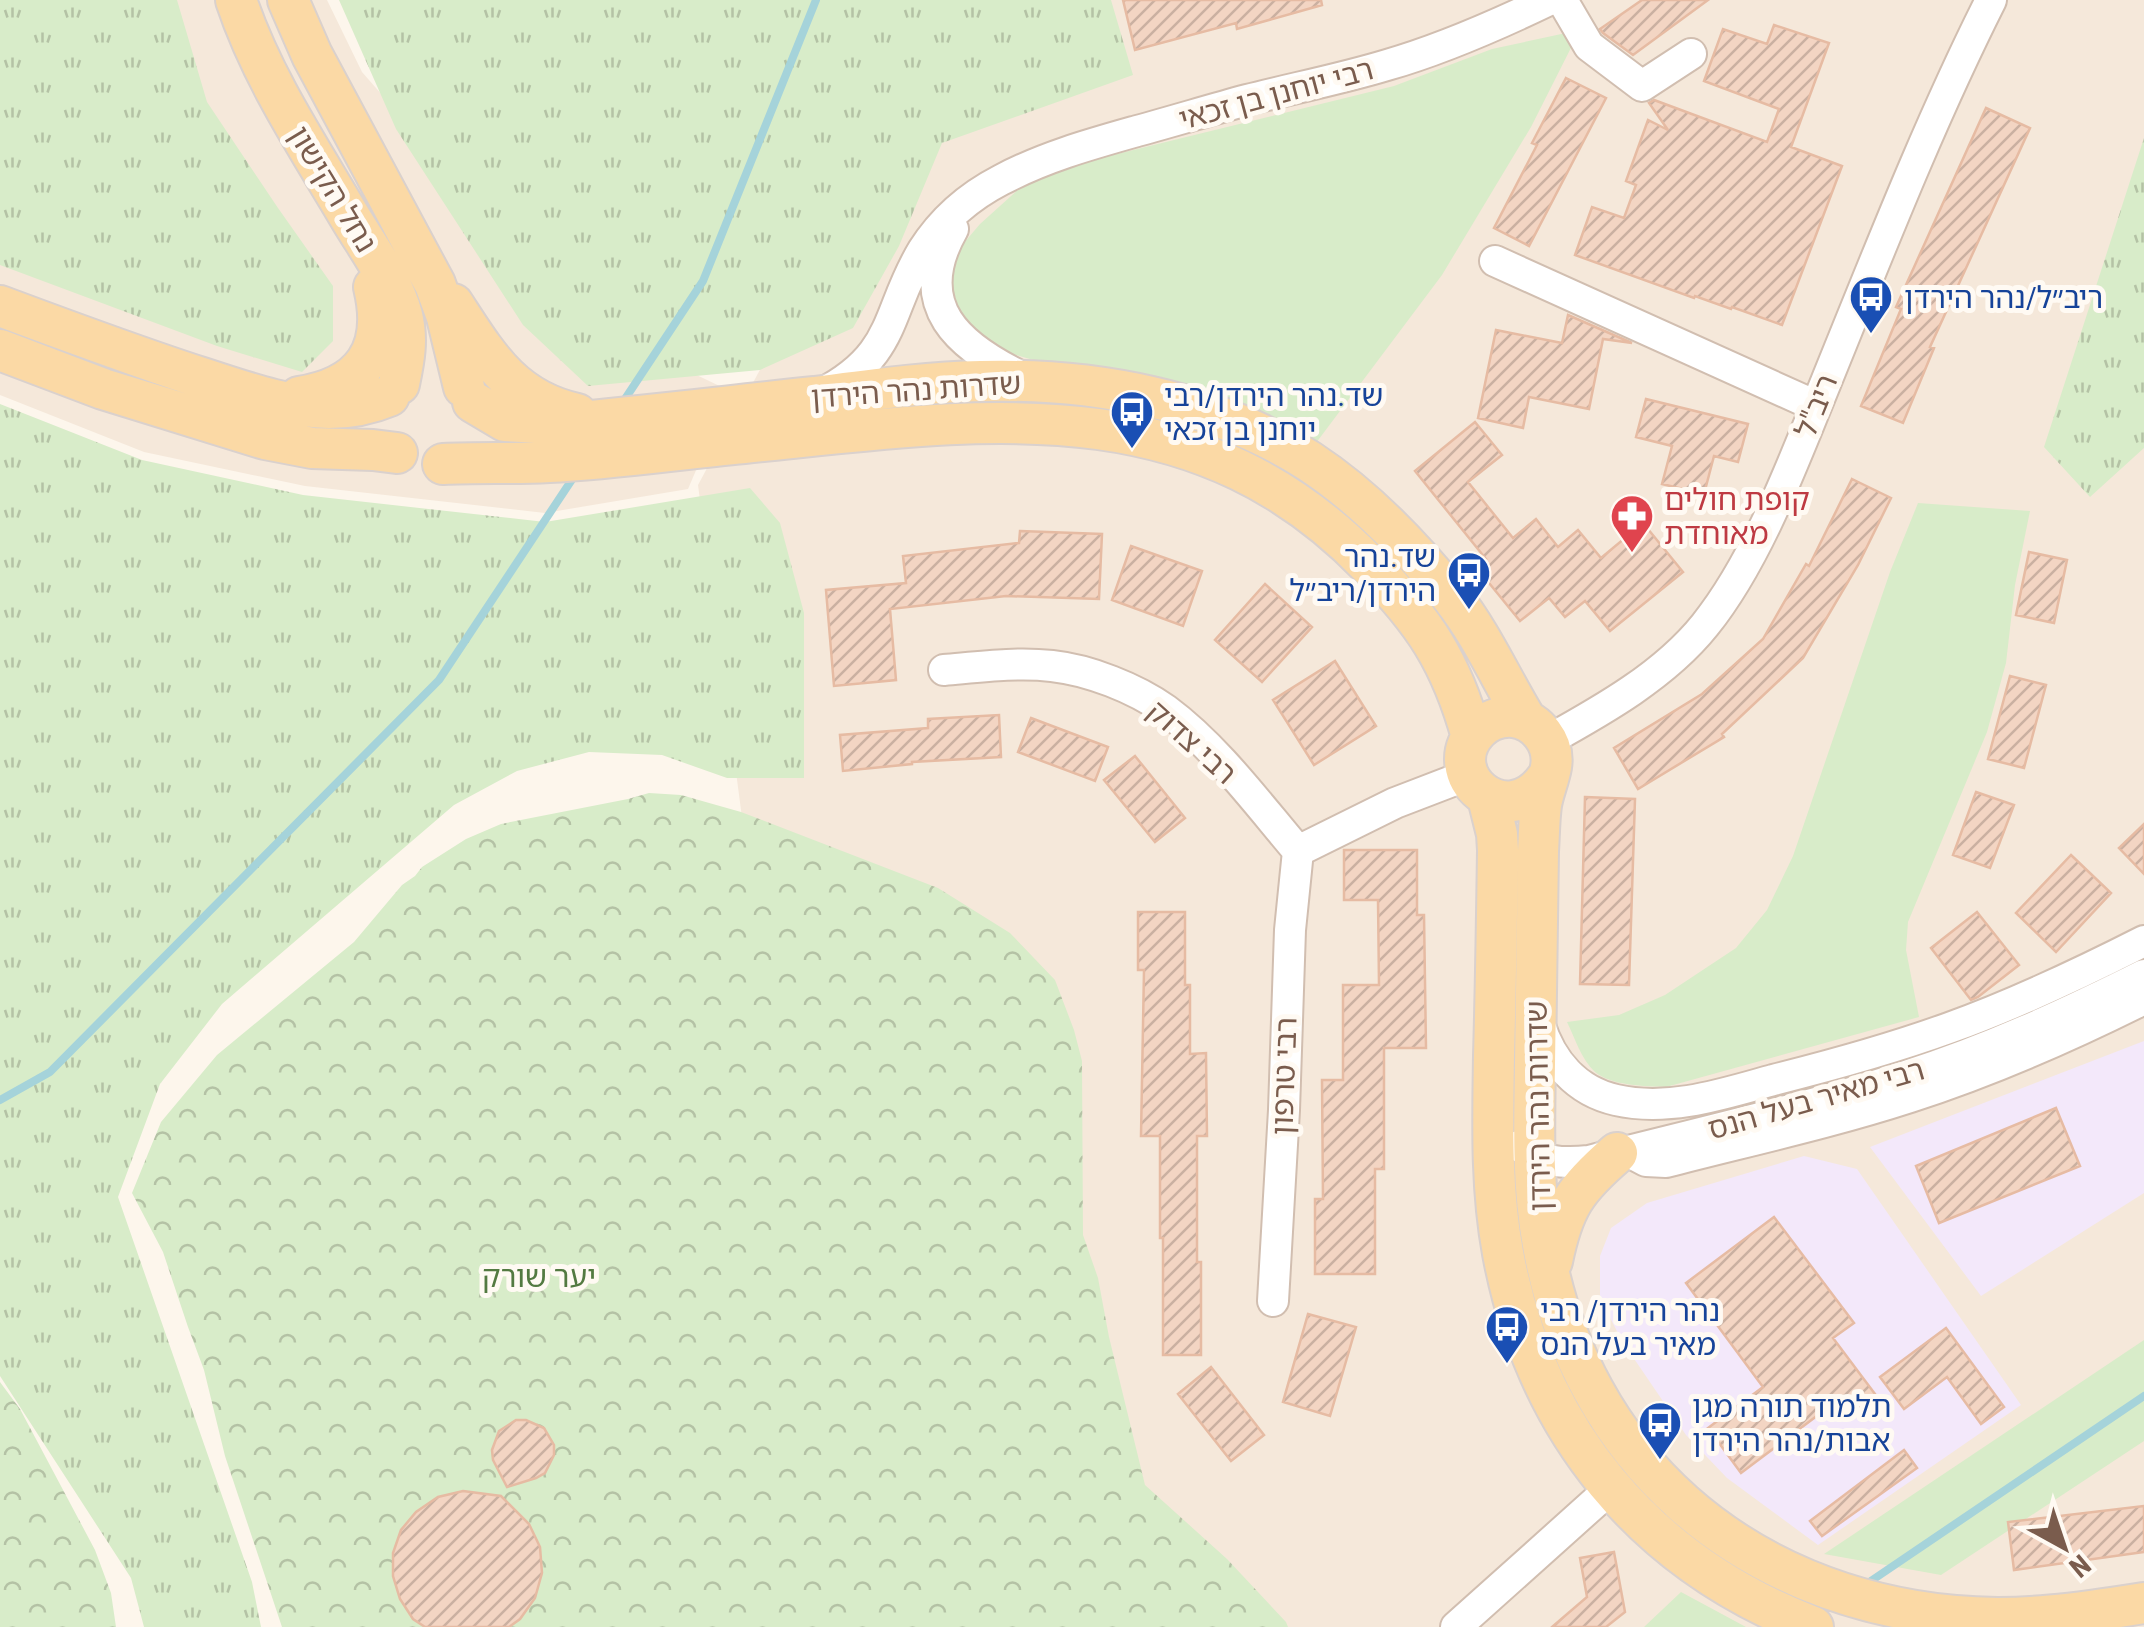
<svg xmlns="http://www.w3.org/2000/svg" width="2144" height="1627" viewBox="0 0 2144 1627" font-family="'Roboto Condensed','Noto Sans Hebrew',sans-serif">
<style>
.residential{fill:#f5e8da}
.education{fill:#f3e8fa}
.grass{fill:url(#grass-tufts)}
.forest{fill:url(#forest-crowns)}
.green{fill:#d8ecc9}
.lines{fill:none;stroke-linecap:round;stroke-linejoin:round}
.stream{stroke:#a5d3da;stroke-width:8}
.building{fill:url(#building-hatch);stroke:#e6bba3;stroke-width:2.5}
.minor-casing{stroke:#d1beb0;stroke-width:34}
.major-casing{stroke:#dad1cd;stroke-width:44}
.minor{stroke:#fff;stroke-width:30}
.major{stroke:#fbd9a5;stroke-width:40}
.labels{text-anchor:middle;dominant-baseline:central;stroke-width:10;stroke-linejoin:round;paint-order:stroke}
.street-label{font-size:30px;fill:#7a5c4d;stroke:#fffaf3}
.transit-label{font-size:30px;fill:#164399;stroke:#fffaf3;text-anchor:start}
.health-label{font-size:30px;fill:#be3a42;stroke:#fffaf3;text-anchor:start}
.park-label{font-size:30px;fill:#537a41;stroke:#fffaf3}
</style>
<defs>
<pattern id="grass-tufts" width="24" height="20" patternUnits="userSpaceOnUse" patternTransform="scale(2.5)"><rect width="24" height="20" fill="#d8ecc9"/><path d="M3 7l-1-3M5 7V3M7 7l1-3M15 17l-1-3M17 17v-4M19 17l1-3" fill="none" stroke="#b4c2a5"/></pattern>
<pattern id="forest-crowns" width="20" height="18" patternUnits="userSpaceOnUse" patternTransform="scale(2.5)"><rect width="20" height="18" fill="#d8ecc9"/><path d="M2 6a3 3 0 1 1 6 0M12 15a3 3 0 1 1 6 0" fill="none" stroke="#b4c2a5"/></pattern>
<pattern id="building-hatch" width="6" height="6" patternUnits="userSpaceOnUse" patternTransform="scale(2.5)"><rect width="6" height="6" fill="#f3d5c3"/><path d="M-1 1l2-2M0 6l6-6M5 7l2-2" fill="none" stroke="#cab0a1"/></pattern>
</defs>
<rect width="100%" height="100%" fill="#fdf6ec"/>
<path class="residential" d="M0,0h327l35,72 91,104 112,136 165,79 -42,98 -143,24 -240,-27 -161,-34 -144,-57z
M1071,0h1073v1627h-1053l-330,-666 -63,-476 100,-186z"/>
<path class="education" d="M2144,1041v152l-163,103 -111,-149z
M1804,1156l53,13 164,236 -203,140 -91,-67 -41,-43 -64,-94 -22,-43v-42l11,-28 36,-25z"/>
<path class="grass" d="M0,0h177l30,102 71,106 55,78v55l-31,31 -85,-26 -217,-81z
M339,0h772l22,75 -191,68 -43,103 -46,82 -93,42 -172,16 -65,-61 -127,-196z
M2144,138v310l-54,49 -46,-50z
M0,404l142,56 161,35 242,27 205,-34 30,35 24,90v165h-77l-65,-23 -73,-3 -72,19 -63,34 -232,199 -62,80 -42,113 134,385 9,45h-117l-13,-49 -131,-202z"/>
<path class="forest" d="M649,793l32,2 60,17 197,76 72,45 45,47 19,50 8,31 1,174 15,43 11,59 36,148 82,74 59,63 2,5h-1006l-57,-171 -21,-86 -16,-43 -25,-75 -31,-59 29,-71 56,-67 137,-113 48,-57 13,-9 7,-9 44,-28 35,-15 127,-25z
M0,1382l20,27 75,141 16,43 5,34h-116z"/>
<path class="green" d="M1580,30l-49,97 -89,148 -126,168 -148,-60 -131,-22 -42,-12 -33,-25 -14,-35 4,-32 28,-33 40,-36 48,-22 326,-80 98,-37z
M1918,503l112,8 -15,74 -9,78 -19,69 -79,190 -2,28 13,67 -253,70c-21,-1 -54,-1 -71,-15 -14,-13 -20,-34 -28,-50l52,-7 46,-20 71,-47 31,-38 26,-54 97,-284z
M2144,1340v101l-203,134 -117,-21z
M1681,1592l65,35h-102z"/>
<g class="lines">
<path class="stream" d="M621,405l82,-124 113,-281
M0,1100l50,-28 389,-392 136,-205
M1865,1585l279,-189"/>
</g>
<path class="building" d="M1123,0h198l1,5 -85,24 -1,-6 -101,27z
M1642,0h66l-75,55 -30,-22 -3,-4z
M1774,25l55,18 -38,104 51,19 -60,159 -50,-18 -1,2 -36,-13 -1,2 -119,-43 17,-48 32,11 12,-33 -10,-4 22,-61 20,10 -19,-27 5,-3 113,42 12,-33 -75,-28 19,-52 44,15z
M1566,78l40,20 -77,148 -35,-18 43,-83 -5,-2z
M1986,108l44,20 -100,219 4,1 -31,75 -42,-17 40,-97 -5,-2z
M1568,315l64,28 -29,-4 -14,70 -60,-12 -6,31 -45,-10 18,-88 66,13z
M1646,399l102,25 -10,38 -24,-6 -10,38 -42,-10 10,-38 -36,-9z
M1475,422l27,33 -34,27 45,56 23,-19 22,28 20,-17 23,28 42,-35 40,49 -73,59 -25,-30 -20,16 -16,-19 -29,23 -44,-54 10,-8 -71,-88z
M1852,479l39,19 -33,67 -55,93 -81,76 2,3 -86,52 -24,-41 88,-54 61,-55 43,-75 3,2z
M1020,531l82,3 -3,65 -93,-3 -116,13 6,71 -62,6 -8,-96 80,-7 -3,-27 116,-13z
M1131,546l71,25 -19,55 -71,-26z
M2029,552l38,8 -13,63 -38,-8z
M1265,584l47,43 -50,55 -47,-42z
M1335,661l41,65 -62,39 -41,-65z
M2010,676l36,9 -22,83 -36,-9z
M999,715l2,42 -89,5v2l-69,7 -3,-36 88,-7v-9z
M1031,718l77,29 -13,34 -77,-29z
M1135,756l50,62 -30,24 -51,-62z
M1976,792l38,13 -24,63 -37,-13z
M1585,797l50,2 -6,186 -49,-1z
M2144,824v50l-25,-26z
M1344,850h73v65h7l2,133h-42v121h-9v105h-60v-75h8l-1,-119h21v-95h36l-1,-85h-34z
M2071,855l40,38 -55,59 -40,-39z
M1138,912h47v73h5v69l16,-1 1,83h-10v126h4v93h-38v-117h-3v-102h-19l3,-166h-6z
M1977,912l42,53 -41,32 -7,3 -40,-52z
M2056,1108l24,58 -141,57 -23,-57z
M1774,1217l80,106 -21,15 42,56 -26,20 -11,-14 -97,73 -33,-45 55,-41 -77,-104z
M1308,1314l48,13 -26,89 -47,-14z
M1946,1328l58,79 -23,17 -34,-47 -43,32 -24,-32z
M1211,1367l53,68 -33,26 -53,-67z
M516,1420h10l18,8 10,17v10l-9,18 -9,5 -29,9 -14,-27 -1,-10 7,-19z
M1904,1450l13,18 -95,68 -12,-15z
M463,1491l38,5 28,28 11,23 2,26 -7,25 -15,21 -11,8h-84l-12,-8 -13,-20 -7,-23v-23l8,-23 15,-18 22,-15z
M2144,1506v46l-130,18 -6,-48z
M1614,1552l11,60 -19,15h-54l35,-30 -7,-39z"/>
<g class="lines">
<g class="minor-casing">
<path id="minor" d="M1562,0l27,46 53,40 49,-32
M953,229c-44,77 6,118 71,149
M1495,261l321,145
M821,394c77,-40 64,-81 102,-144 19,-30 47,-54 78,-70 43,-23 90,-36 136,-49 37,-10 73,-21 110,-31 47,-12 94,-21 140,-35 56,-16 110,-40 162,-65
M944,670c35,-3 72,-8 108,-4 37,4 83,22 114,44 50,37 92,94 132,141
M1547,741c56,-31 118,-66 158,-116 53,-66 89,-165 121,-243 52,-128 103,-259 165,-382
M1298,851l97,-48 73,-28
M1539,1023c12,38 37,68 77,77 53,12 107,-6 157,-20 60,-15 118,-31 176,-52 67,-24 132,-55 195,-87
M1519,1146c23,16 42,18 70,15 105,-27 213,-51 317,-85 82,-26 160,-62 238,-101
M1629,1152l17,9 20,1c81,-21 164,-39 244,-65 81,-26 158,-60 234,-98
M1273,1301l11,-191 6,-180 8,-79
M1456,1627l154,-138"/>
</g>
<g class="major-casing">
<path id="major" d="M236,0c26,78 73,148 115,219 18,30 42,62 51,96 6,24 2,45 -3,69
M288,0l24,55 123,229 12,33 17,70
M453,304c34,52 59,96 124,110
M0,306c67,25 134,50 202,72 41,13 84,29 127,30 21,0 41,-4 60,-12
M0,350l103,39 162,50 47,9 61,2 24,3
M299,397c64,-10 90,-47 75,-110
M473,402l32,19 53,3c86,-8 171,-18 257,-27 55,-7 111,-15 166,-16 113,-3 232,19 328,80 55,36 102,85 143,136 30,38 49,82 74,123
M443,464c35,-2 70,0 106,-2 65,-3 130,-13 195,-19 229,-23 447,-62 625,122 55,56 82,96 103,172
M1547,778c-41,58 -111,-5 -69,-48 9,-9 22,-14 35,-13 24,3 42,26 38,50 -2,12 -8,25 -10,38 -2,15 -2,31 -3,46 -1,71 -2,142 -3,213 -1,60 -3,121 8,181 38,214 199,351 412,371 64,6 127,-3 189,-13
M1488,798l9,36 1,16c-1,69 -2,137 -4,206 -1,65 -3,132 9,197 33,178 141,309 310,374
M1552,1261c11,-54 23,-72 65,-108"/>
</g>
<use href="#minor" class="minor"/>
<use href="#major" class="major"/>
</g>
<defs>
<g id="bus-pin" transform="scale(2.25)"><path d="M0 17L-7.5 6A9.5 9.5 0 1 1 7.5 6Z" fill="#1a4fb4" stroke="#fffaf3"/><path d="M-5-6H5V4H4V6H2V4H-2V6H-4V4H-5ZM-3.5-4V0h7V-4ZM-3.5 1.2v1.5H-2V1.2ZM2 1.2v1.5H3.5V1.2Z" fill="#fff"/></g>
<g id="pharmacy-pin" transform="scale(2.25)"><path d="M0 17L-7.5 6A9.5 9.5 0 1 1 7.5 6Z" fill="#e0444e" stroke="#fffaf3"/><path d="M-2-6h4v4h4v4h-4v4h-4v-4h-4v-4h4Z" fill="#fff"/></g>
</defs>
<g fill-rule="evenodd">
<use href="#bus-pin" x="1871" y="297"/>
<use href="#bus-pin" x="1132" y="412"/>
<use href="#pharmacy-pin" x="1632" y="516"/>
<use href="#bus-pin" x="1469" y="573"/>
<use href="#bus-pin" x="1507" y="1327"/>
<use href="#bus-pin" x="1660" y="1423"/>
</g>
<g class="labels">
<g class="street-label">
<text transform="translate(1276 94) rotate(-15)">רבי יוחנן בן זכאי</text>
<text transform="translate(333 189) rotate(59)">נחל הקישון</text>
<text transform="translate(916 390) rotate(-4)">שדרות נהר הירדן</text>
<text transform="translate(1816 406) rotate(-68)">ריב"ל</text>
<text transform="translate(1192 742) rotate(42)">רבי צדוק</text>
<text transform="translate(1284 1076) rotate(-88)">רבי טרפון</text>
<text transform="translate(1816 1099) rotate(-16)">רבי מאיר בעל הנס</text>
<text transform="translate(1538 1106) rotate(-91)">שדרות נהר הירדן</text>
</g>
<g class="transit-label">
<text x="1904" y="297">ריב״ל/נהר הירדן</text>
<text x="1164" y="395">שד.נהר הירדן/רבי<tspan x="1164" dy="34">יוחנן בן זכאי</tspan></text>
<text x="1436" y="556" text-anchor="end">שד.נהר<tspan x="1436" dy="34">הירדן/ריב״ל</tspan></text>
<text x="1540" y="1310">נהר הירדן/ רבי<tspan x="1540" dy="34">מאיר בעל הנס</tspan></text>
<text x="1692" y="1406">תלמוד תורה מגן<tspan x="1692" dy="34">אבות/נהר הירדן</tspan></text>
</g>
<g class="health-label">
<text x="1664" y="499">קופת חולים<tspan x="1664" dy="34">מאוחדת</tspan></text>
</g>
<g class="park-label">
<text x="539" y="1276">יער שורק</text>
</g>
</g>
<g transform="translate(2064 1547) rotate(140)" stroke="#fffaf3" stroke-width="8" paint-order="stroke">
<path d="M0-8L18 38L0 25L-18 38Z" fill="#7a5c4d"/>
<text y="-15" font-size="28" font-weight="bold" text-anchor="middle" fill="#7a5c4d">N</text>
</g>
</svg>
